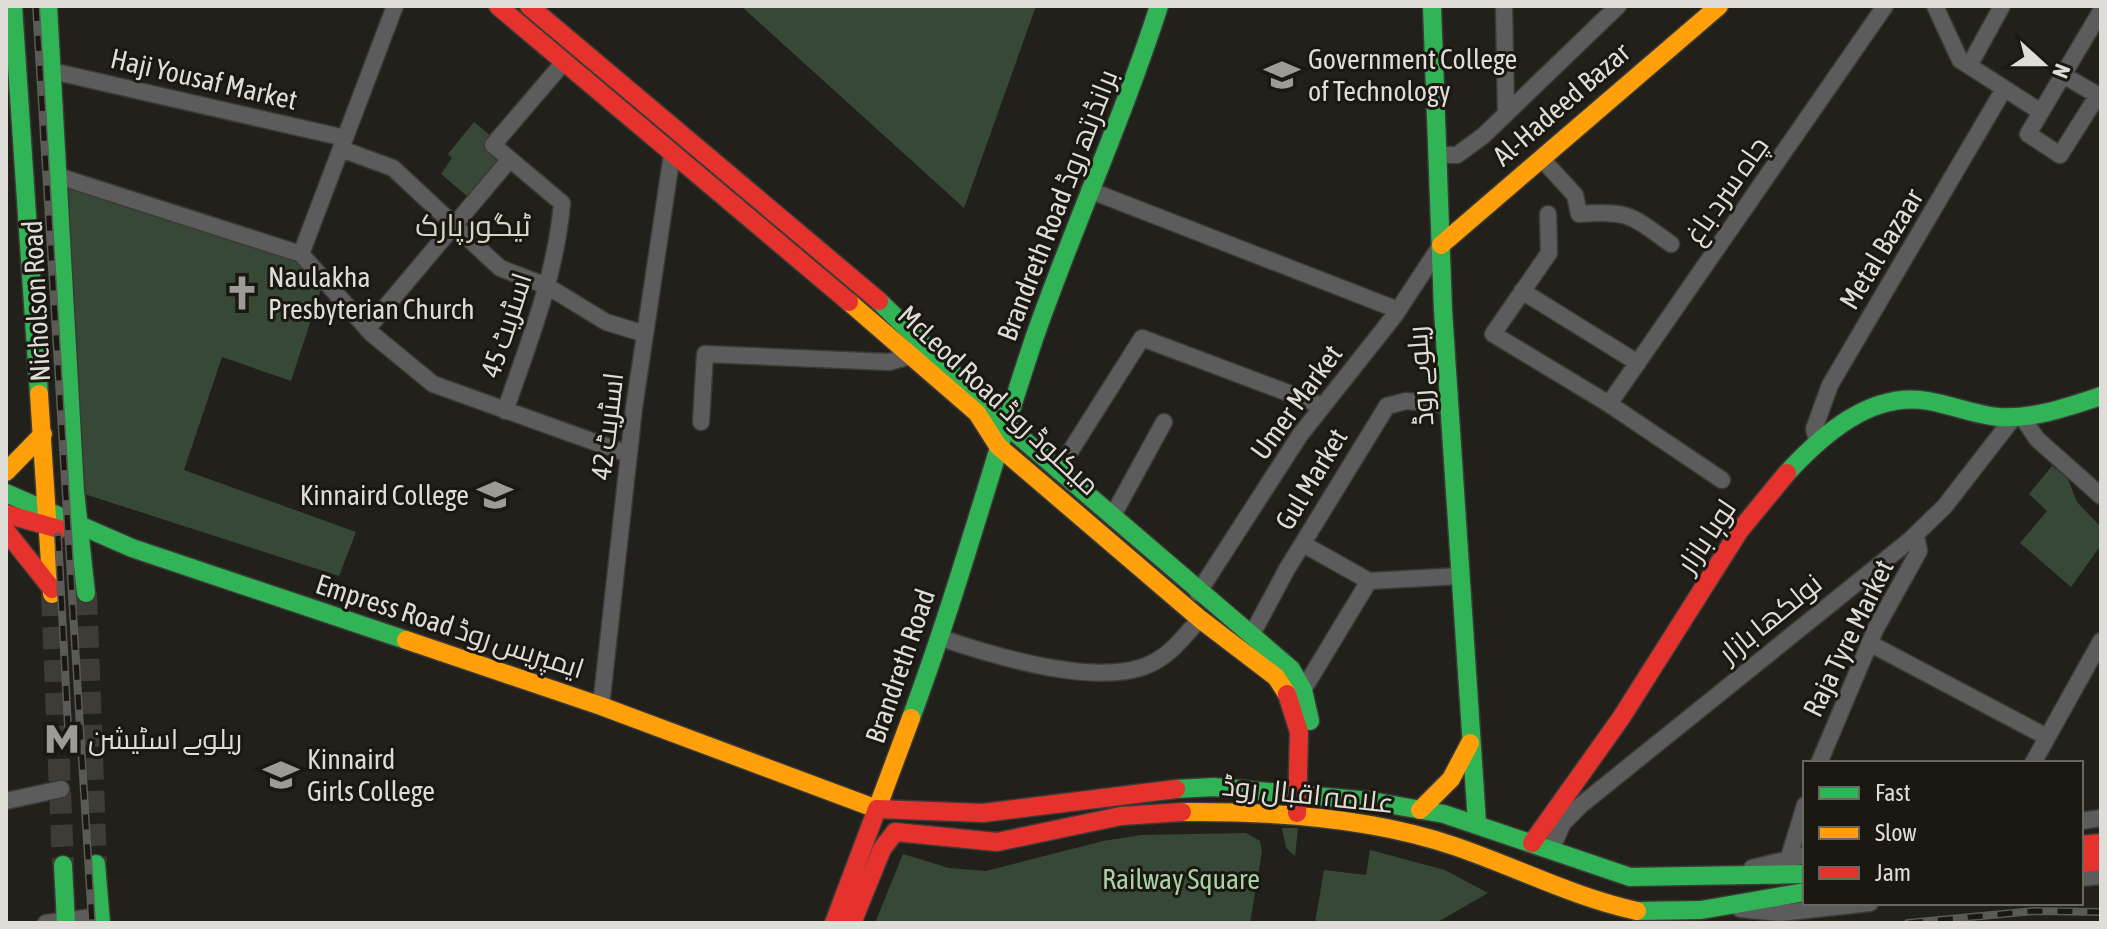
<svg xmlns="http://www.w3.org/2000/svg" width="2107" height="929" viewBox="0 0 2107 929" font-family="'Asap Condensed',Cairo,sans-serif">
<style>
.green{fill:#374936}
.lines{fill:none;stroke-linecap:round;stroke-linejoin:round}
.secondary-tunnel{stroke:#3d3c37;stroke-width:22;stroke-dasharray:22 11;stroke-linecap:butt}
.street-casing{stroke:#3b3a36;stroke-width:19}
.fast-casing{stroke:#3b3a36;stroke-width:21}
.slow-casing{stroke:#3b3a36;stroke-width:21}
.jam-casing{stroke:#3b3a36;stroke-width:21}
.street{stroke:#5d5c5c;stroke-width:16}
.fast{stroke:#30b455;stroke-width:18}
.slow{stroke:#ff9f0a;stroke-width:18}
.jam{stroke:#e5322d;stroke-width:18}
.rail-casing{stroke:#5a5a56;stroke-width:8}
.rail{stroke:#1a1810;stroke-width:5;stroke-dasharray:15;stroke-linecap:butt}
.labels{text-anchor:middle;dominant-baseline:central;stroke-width:6;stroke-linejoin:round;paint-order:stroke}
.poi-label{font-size:28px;fill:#deddd8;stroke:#1a1810;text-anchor:start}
.street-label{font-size:28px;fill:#deddd8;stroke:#1a1810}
.park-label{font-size:28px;fill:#a8d1a6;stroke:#1a1810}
.neighbourhood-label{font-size:30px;fill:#d6d3c8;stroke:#1a1810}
</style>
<rect width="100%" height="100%" fill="#21201b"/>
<path class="green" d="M741,6h295l-72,202z
M474,122l22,18 14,19 -36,43 -33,-28 11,-16 -4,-4z
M58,176l243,78 23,26 -33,101 -69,-24 -38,113 172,62 -17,44 -264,-85z
M2052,466l15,11 10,25 24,25v18l-30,42 -51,-44 27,-32 -18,-17z
M1282,828h16l-3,28 -9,-8z
M1246,833l14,8 2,10 -12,72h-375l28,-69 46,14 37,3 117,-30 39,-6z
M1370,850l75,20 43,23 -52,30h-121l9,-53 42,5z"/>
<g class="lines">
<path class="secondary-tunnel" d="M86,593l10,271
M52,594l11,271"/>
<g class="street-casing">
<path id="street" d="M1504,6l2,108
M1935,6l25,54 81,52 -13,22 32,21 38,-60
M1969,66l33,-60
M52,71l293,67
M2063,75l38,22
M2041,112l60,-101
M341,149l52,19 107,100 47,18 59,36 39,12
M1439,155h18l26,-19 135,-130
M1541,158l34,37 4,19c50,-4 53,2 92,30
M58,176l243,78 70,79 62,51 195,70
M1089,190l309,120
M1548,214l1,39 -56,81 116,70 113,76
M301,254l94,-248
M1522,291l116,72
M367,329l143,-170
M1609,404l276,-398
M505,411c24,-69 51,-136 57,-208l-69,-58 71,-83
M2022,417l15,22 64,57
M701,422l4,-68 184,8 25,-7
M1817,440l-3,-11 16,-44 174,-296
M1059,469l83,-131 181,68
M1112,517l52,-95
M1303,544l66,37 91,-5
M1198,593l102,-158 95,-120 46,-70
M1251,636l36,-67 100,-163 19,-5 44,4
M941,638c53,18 164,53 215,23 18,-10 30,-27 44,-42
M1869,643l178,94
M1303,690l66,-109
M601,706l33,-298 38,-254
M1819,763l57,-135 43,-77 -3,-16
M2033,763l68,-122
M6,801l55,-12
M2081,821l20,-3
M1551,850l12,-27 18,-18 329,-265 35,-34 69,-89
M1789,857l16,-52
M1752,868l53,-13
M2081,878l20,-2
M1740,909l40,4 90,-10
M46,923l55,-7"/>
</g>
<g class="fast-casing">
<path id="fast" d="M13,6l26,388
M48,6l27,485 11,102
M1432,6l11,304 34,513
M879,301l126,123 286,245 12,21 7,31
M1787,473c35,-38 84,-82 141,-72 24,4 47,14 71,16 35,2 69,-10 102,-21
M6,493l126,55 274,92
M911,718c47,-126 81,-255 124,-382 39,-111 88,-218 124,-330
M1176,789l38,-2 157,14 73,13 186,63 175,-3
M96,864l5,59
M63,865l3,58
M1637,911l64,-1 104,-18"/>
</g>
<g class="slow-casing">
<path id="slow" d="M1441,245l278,-239
M849,302l128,111 21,33 202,173 76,58 11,17
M39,394l13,200
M6,472l37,-38
M406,640l195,66 276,103 34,-91
M1420,810l31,-31 19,-36
M1182,812c89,-1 187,5 272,34 62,21 119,51 183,65"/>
</g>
<g class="jam-casing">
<path id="jam" d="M498,6l351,296
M529,6l350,295
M6,514l53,15
M6,531l46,58
M1287,694l12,38 -2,81
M1532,843l89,-125 119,-188 47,-57
M2081,845l20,-2
M2081,863l20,-2
M834,923l43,-114 106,4 193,-24
M852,923l30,-74 13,-17 102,10 124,-26 61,-4"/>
</g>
<use href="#street" class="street"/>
<use href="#fast" class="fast"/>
<use href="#slow" class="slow"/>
<use href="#jam" class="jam"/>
<g class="rail-casing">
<path id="rail" d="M36,6l56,917
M58,536l10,191
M1908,923l126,-12 67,1"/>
</g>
<use href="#rail" class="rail"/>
</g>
<defs>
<g id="university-bare" transform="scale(2.76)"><path d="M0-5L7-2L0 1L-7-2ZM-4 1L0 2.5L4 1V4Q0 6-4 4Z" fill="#9c9b96" stroke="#1a1810" stroke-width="2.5" paint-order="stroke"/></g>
<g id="church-bare" transform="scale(2.76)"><path d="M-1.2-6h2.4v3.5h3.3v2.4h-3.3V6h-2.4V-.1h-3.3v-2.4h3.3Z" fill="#9c9b96" stroke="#1a1810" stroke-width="2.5" paint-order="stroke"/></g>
<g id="metro-bare" transform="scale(2.76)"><path d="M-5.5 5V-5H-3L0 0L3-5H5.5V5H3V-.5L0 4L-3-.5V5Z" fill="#9c9b96" stroke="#1a1810" stroke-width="2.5" paint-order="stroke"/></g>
</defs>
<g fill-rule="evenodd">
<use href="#university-bare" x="1282" y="75"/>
<use href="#church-bare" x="242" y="293"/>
<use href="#university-bare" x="495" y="495"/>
<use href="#metro-bare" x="62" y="739"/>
<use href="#university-bare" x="281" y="775"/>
</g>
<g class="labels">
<g class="poi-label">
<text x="1308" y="59">Government College<tspan x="1308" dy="32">of Technology</tspan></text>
<text x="268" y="277">Naulakha<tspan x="268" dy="32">Presbyterian Church</tspan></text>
<text x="469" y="495" text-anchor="end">Kinnaird College</text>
<text x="88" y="739">ریلوے اسٹیشن</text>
<text x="307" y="759">Kinnaird<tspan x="307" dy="32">Girls College</tspan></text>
</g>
<g class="street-label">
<text transform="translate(204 79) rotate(13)">Haji Yousaf Market</text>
<text transform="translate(1561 104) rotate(-41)">Al-Hadeed Bazar</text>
<text transform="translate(1726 190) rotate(-55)">چاہ سرد باغ</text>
<text transform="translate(1057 205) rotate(-69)">Brandreth Road برانڈرتھ روڈ</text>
<text transform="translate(1881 249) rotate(-59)">Metal Bazaar</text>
<text transform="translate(36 301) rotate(-93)">Nicholson Road</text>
<text transform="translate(506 325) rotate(-72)">اسٹریٹ 45</text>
<text transform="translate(1420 376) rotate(-94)">ریلوے روڈ</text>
<text transform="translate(999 400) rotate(43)">McLeod Road میکلوڈ روڈ</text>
<text transform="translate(1296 402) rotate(-54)">Umer Market</text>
<text transform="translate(607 426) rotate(-83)">اسٹریٹ 42</text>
<text transform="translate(1311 479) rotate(-59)">Gul Market</text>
<text transform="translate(1706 536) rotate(-56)">لوہا بازار</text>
<text transform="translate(1770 618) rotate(-39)">نولکھا بازار</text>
<text transform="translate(450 626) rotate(18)">Empress Road ایمپریس روڈ</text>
<text transform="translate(1848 638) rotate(-64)">Raja Tyre Market</text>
<text transform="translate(900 666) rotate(-71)">Brandreth Road</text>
<text transform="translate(1308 794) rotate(6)">علامہ اقبال روڈ</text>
</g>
<g class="park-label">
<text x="1181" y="879">Railway Square</text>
</g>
<g class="neighbourhood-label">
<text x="473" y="225">ٹیگور پارک</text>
</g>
</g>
<rect width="2107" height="929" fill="none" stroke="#deddd8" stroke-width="16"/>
<rect x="1803" y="761" width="280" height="144" fill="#1a1810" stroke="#686760" stroke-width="2"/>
<rect x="1819" y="787" width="40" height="12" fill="#30b455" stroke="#686760" stroke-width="2"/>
<text x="1875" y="801" font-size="24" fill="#deddd8">Fast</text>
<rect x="1819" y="827" width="40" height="12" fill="#ff9f0a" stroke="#686760" stroke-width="2"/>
<text x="1875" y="841" font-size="24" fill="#deddd8">Slow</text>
<rect x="1819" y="867" width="40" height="12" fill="#e5322d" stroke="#686760" stroke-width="2"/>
<text x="1875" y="881" font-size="24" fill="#deddd8">Jam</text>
<g transform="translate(2043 64) rotate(111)" stroke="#1a1810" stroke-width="6" paint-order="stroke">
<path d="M0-6L14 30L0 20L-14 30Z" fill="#deddd8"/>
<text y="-12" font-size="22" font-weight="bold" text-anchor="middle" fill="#deddd8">N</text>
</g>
</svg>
